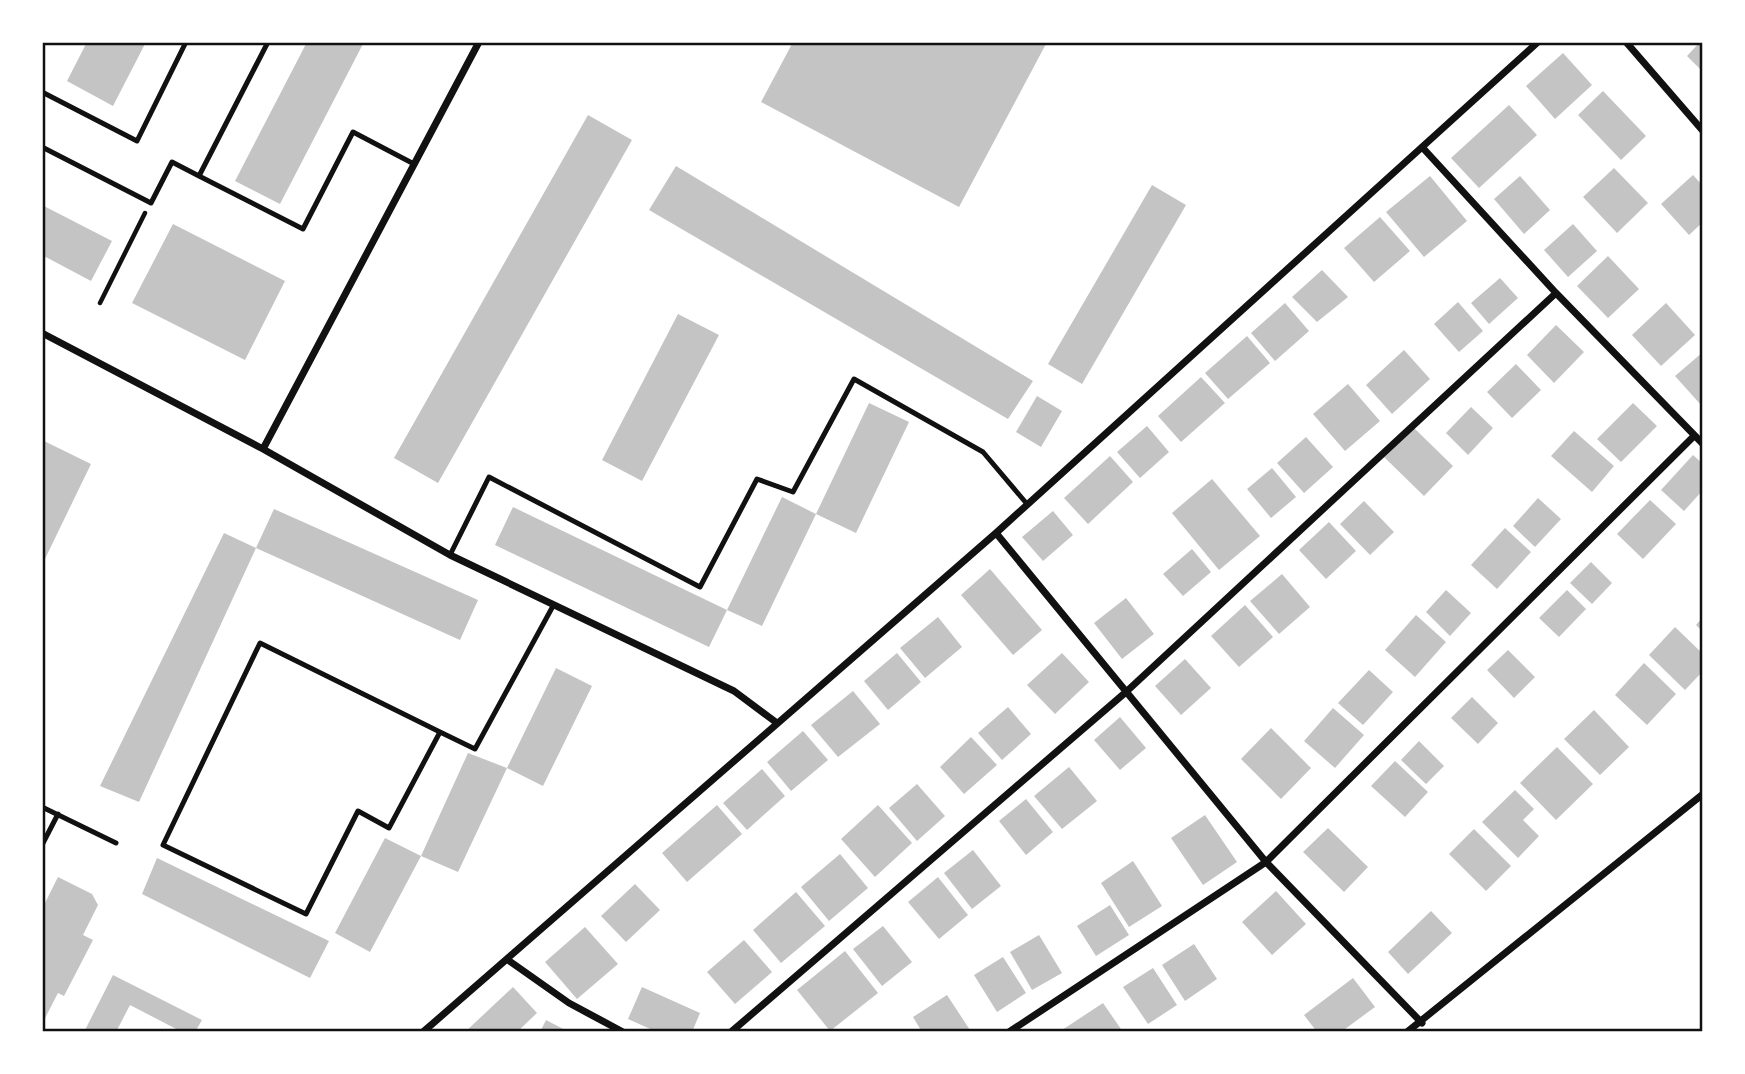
<svg xmlns="http://www.w3.org/2000/svg" width="1745" height="1074" viewBox="0 0 1745 1074" font-family="'Golos Text',sans-serif">
<style>
.building{fill:#c4c4c4}
.lines{fill:none;stroke-linecap:round;stroke-linejoin:round}
.path{stroke:#111;stroke-width:4.5}
.service{stroke:#111;stroke-width:5}
.minor{stroke:#111;stroke-width:7}
.neatline{fill:none;stroke:#111;stroke-width:2.5}
</style>
<rect width="100%" height="100%" fill="#fff"/>
<path class="building" d="M87,42h59l-33,64 -46,-25z
M307,42h57l-84,162 -45,-23z
M793,42h254l-88,165 -198,-105z
M1700,42h3v30l-16,-16z
M1563,53l29,32 -37,34 -29,-33z
M1603,91l43,45 -25,24 -43,-45z
M1509,105l28,30 -58,53 -28,-30z
M588,115l44,25 -194,343 -44,-25z
M676,166l357,215 -25,38 -359,-209z
M1614,168l34,35 -31,30 -34,-36z
M1693,175l10,11v36l-14,13 -28,-31z
M1430,176l37,45 -43,36 -38,-45z
M1520,176l30,34 -26,24 -30,-35z
M1152,185l34,20 -104,179 -34,-20z
M42,205l70,36 -21,40 -49,-26z
M1380,217l30,34 -36,31 -30,-34z
M173,224l112,57 -40,79 -113,-57z
M1573,224l24,27 -29,26 -24,-27z
M1608,256l31,33 -31,29 -31,-32z
M1322,270l26,27 -31,25 -25,-25z
M1500,278l18,20 -29,26 -18,-21z
M1458,302l25,29 -24,21 -25,-28z
M1285,303l24,28 -34,30 -24,-28z
M1666,303l29,32 -34,31 -29,-31z
M678,314l41,21 -77,146 -40,-21z
M1556,325l28,27 -30,31 -27,-28z
M1247,336l23,27 -42,36 -23,-26z
M1404,350l26,29 -38,35 -26,-29z
M1703,352v51l-2,2 -26,-29z
M1516,364l25,26 -29,28 -25,-26z
M1201,377l24,26 -44,39 -23,-26z
M1348,384l32,37 -35,30 -32,-37z
M1037,396l25,15 -21,36 -25,-15z
M869,403l40,19 -53,111 -40,-19z
M1633,403l24,23 -36,36 -24,-23z
M1471,407l22,21 -25,27 -22,-22z
M1147,426l22,26 -29,26 -23,-26z
M1413,427l40,39 -29,30 -40,-39z
M1574,431l40,35 -22,26 -41,-36z
M1306,437l27,30 -29,26 -27,-30z
M42,440l49,24 -49,101z
M1693,455l10,9v26l-19,21 -23,-21z
M1110,456l23,26 -45,42 -24,-26z
M1272,468l24,29 -25,21 -24,-29z
M1212,479l48,57 -41,34 -47,-57z
M782,497l34,17 -54,112 -35,-16z
M1538,498l23,21 -26,28 -22,-21z
M1650,500l26,24 -33,35 -26,-25z
M1364,501l30,31 -24,23 -30,-31z
M513,507l214,103 -18,37 -214,-102z
M274,509l204,91 -18,40 -204,-92 -117,254 -39,-16 124,-253 32,15z
M1053,511l20,24 -30,26 -21,-24z
M1329,522l27,29 -30,28 -27,-29z
M1505,528l26,24 -34,37 -26,-24z
M1192,549l19,23 -28,24 -20,-22z
M1591,562l21,21 -20,21 -22,-21z
M990,569l52,61 -29,25 -52,-60z
M1282,574l28,33 -31,27 -29,-33z
M1446,590l25,23 -21,23 -24,-24z
M1567,590l19,19 -27,28 -20,-19z
M1126,598l28,36 -32,25 -28,-36z
M1245,605l28,32 -34,30 -28,-31z
M1416,615l30,27 -31,35 -30,-27z
M938,617l24,30 -37,31 -25,-30z
M1703,617v15l-7,-7z
M1675,627l28,27v17l-18,19 -36,-35z
M1508,650l27,27 -21,21 -27,-28z
M897,653l24,29 -33,28 -24,-29z
M1062,653l27,29 -34,32 -28,-29z
M1185,659l26,29 -30,27 -26,-29z
M1644,663l32,31 -29,31 -32,-30z
M556,668l36,18 -49,100 -36,-18z
M1369,670l24,22 -30,33 -25,-22z
M853,691l27,33 -42,33 -27,-32z
M1472,697l26,26 -20,21 -27,-26z
M1008,707l23,27 -29,26 -24,-27z
M1333,708l31,27 -29,33 -31,-27z
M1594,710l35,37 -29,28 -36,-36z
M1120,717l26,31 -26,22 -26,-30z
M1271,728l40,40 -30,31 -40,-40z
M803,731l25,29 -37,31 -24,-29z
M971,737l26,28 -33,29 -24,-27z
M1419,741l25,25 -18,18 -25,-24z
M1557,747l36,37 -37,36 -36,-37z
M468,753l39,15 -49,104 -37,-16 -51,96 -35,-19 50,-95 36,18z
M1395,761l33,31 -23,25 -34,-31z
M1069,767l28,34 -35,28 -28,-33z
M762,769l23,27 -38,34 -24,-27z
M917,784l28,32 -28,25 -28,-33z
M1515,790l19,19 -11,11 16,16 -21,22 -36,-36z
M1026,799l27,33 -27,23 -27,-34z
M717,805l25,29 -55,48 -25,-29z
M878,805l34,38 -37,34 -34,-38z
M1205,815l32,47 -34,23 -32,-47z
M1328,828l40,39 -24,25 -41,-40z
M1474,829l37,37 -25,25 -37,-37z
M973,850l28,36 -29,23 -28,-36z
M840,854l28,34 -39,33 -28,-34z
M157,858l172,83 -19,37 -168,-84z
M1133,861l29,45 -33,21 -28,-44z
M58,877l34,17 6,11 -15,30 10,5 -29,56 -6,-3 -16,31v-115z
M938,877l30,38 -29,24 -31,-37z
M635,884l25,26 -34,32 -25,-26z
M1276,891l30,33 -34,31 -30,-33z
M796,892l29,34 -44,37 -28,-33z
M1110,905l19,30 -33,21 -19,-30z
M1431,911l21,22 -44,41 -20,-22z
M883,926l29,36 -30,24 -29,-37z
M585,927l33,37 -41,35 -32,-37z
M1039,935l23,38 -30,17 -22,-38z
M744,940l28,32 -37,32 -28,-32z
M1194,944l23,35 -32,22 -23,-36z
M845,951l33,42 -48,38 -33,-41z
M1003,957l23,36 -29,19 -23,-37z
M1153,968l24,37 -29,19 -25,-37z
M113,975l89,45 -7,12h-13l-52,-27 -14,27h-32z
M1353,978l22,29 -34,25h-24l-13,-17z
M513,987l24,26 -20,19h-52z
M642,987l58,26 -8,19h-35l-29,-13z
M947,995l23,35 -48,2 -9,-15z
M1103,1003l20,29h-64z
M546,1020l23,12h-29z"/>
<g class="lines">
<path class="path" d="M100,303l45,-90"/>
<path class="service" d="M42,92l95,49 49,-99
M42,147l109,56 21,-41 27,14 69,-134
M199,176l104,53 50,-97 61,32
M450,555l39,-78 211,110 57,-108 36,13 61,-113 129,73 44,52
M440,732l-180,-89 -97,202 143,69 52,-103 31,17 51,-96 35,17 78,-143
M42,807l74,36
M42,845l16,-31"/>
<path class="minor" d="M1626,42l77,89
M1422,147l134,146 147,151
M42,333l221,116 187,106 284,136 43,32
M263,449l216,-407
M996,533l270,329 156,161
M508,960l61,43 54,29
M423,1032l573,-499 542,-491
M731,1032l395,-340 430,-399
M1009,1032l257,-170 428,-426
M1407,1032l296,-238"/>
</g>
<rect width="1745" height="1074" fill="none" stroke="#ffffff" stroke-width="88"/>
<rect x="44" y="44" width="1657" height="986" class="neatline"/>
</svg>
